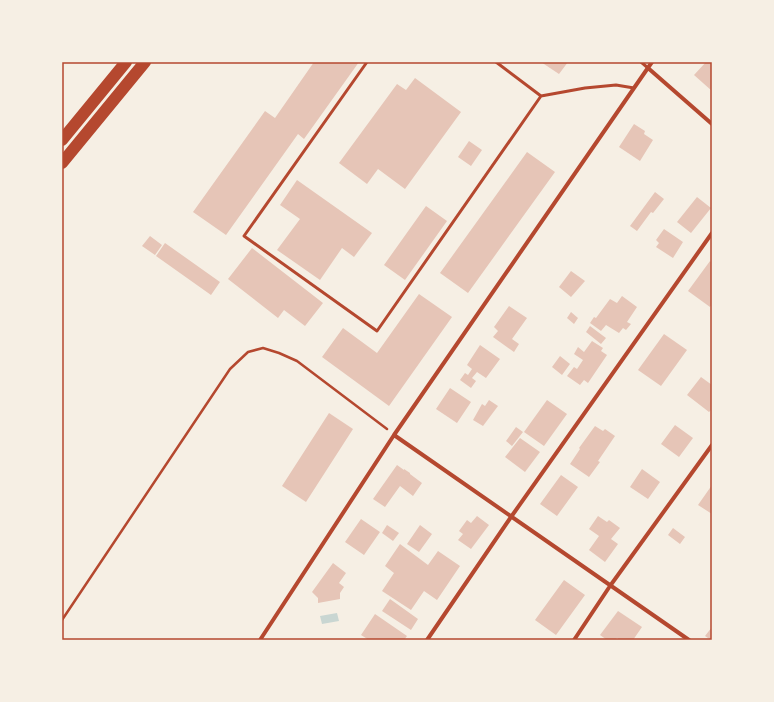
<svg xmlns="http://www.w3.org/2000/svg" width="774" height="702" viewBox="0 0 774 702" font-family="Signika,sans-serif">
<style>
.water{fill:#c9d6d2}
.building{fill:#e6c5b7}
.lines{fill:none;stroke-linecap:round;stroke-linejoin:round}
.path{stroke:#b5482f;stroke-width:2.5}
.service{stroke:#b5482f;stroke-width:3}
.minor{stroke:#b5482f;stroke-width:4}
.motorway{stroke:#b5482f;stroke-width:12}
.neatline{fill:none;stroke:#b5482f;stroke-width:1.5}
</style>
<rect width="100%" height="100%" fill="#f6efe4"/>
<path class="water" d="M337,613l2,8 -17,3 -2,-8z"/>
<path class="building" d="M314,62h45l-55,77 -6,-5 -72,101 -33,-23 72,-101 10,7z
M541,62h27l-9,12z
M706,62h6v29l-18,-16z
M415,78l46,34 -56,77 -27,-20 -11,15 -28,-21 58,-79 9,6z
M634,124l11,7 -1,3 9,6 -13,21 -21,-14z
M469,141l13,9 -11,16 -13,-9z
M527,152l28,20 -87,121 -28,-20z
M297,180l75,53 -18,24 -12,-9 -22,32 -43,-30 23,-31 -20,-14z
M655,192l9,7 -11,14 -2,-1 -14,19 -7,-5z
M697,197l14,11 -20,25 -14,-11z
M426,206l21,15 -42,59 -21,-15z
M664,229l19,13 -10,16 -17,-11 3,-4 -3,-3z
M150,236l12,9 -7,10 -13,-9z
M165,243l55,39 -9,13 -55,-39z
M252,248l71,55 -18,23 -21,-16 -6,8 -50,-39z
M710,261l2,2v41l-2,3 -22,-16z
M571,271l14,10 -14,16 -12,-10z
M419,294l33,23 -63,89 -67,-49 21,-29 34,25z
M622,296l15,11 -10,15 4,2 -5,6 -3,-2 -4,5 -13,-8 -5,6 -11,-8 4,-6 2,1 14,-19 7,4z
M509,306l18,12 -15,21 7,5 -5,8 -21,-15 5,-6 -4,-4z
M571,312l7,6 -4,6 -7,-6z
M590,326l16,12 -5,6 -15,-12z
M664,334l23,16 -26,36 -23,-16z
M592,341l11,7 -2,3 6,4 -19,28 -4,-3 -4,5 -13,-9 7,-9 3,2 6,-9 -9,-6 4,-7 6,5z
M480,345l20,14 -14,19 -9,-6 -5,6 4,3 -5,7 -11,-8 5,-7 3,2 4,-6 -5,-4z
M560,356l10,8 -8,11 -10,-8z
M701,377l11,8v24l-3,3 -22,-17z
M450,388l21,14 -14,21 -21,-14z
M489,400l9,6 -15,20 -10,-6 9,-16 3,2z
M547,400l20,14 -23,32 -20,-14z
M329,413l24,16 -47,73 -24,-16z
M675,425l18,13 -14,19 -18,-13z
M595,426l8,5 2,-2 10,7 -17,25 2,1 -11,15 -19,-13 10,-15 -1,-1z
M516,427l7,5 -11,14 -6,-5z
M520,438l20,14 -15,20 -20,-15z
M397,465l7,5v-1l6,4v1l12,9 -9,13 -13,-10 -15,21 -12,-8z
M642,469l18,13 -12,17 -18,-12z
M561,475l17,12 -21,29 -17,-12z
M712,485v29l-14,-9z
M477,516l12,9 -18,24 -13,-9 5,-6 -4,-3 8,-11 4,3z
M598,516l9,6 2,-2 11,8 -9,11 7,5 -13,18 -16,-12 10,-14 -10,-7z
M361,519l19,13 -16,23 -19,-13z
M387,525l12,8 -6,8 -11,-8z
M420,525l12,9 -13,18 -12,-8z
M673,528l12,9 -5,7 -12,-9z
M400,544l28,21 10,-14 22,15 -23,34 -13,-9 -13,19 -29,-19 12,-18 -9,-7z
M333,563l13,10 -7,10 5,4 -4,6v6l-22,4v-5l-6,-6z
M564,580l21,15 -29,40 -21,-15z
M390,599l28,20 -7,11 -29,-19z
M618,611l24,16 -9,13h-13l-3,-2 -2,2h-8l-7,-5z
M375,614l32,22 -3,4h-35l-8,-5z
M712,627v13h-1l-6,-4z"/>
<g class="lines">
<path class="path" d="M62,620l168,-251 18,-17 15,-4 16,5 18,8 90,68"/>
<path class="service" d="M367,62l-123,174 133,95 164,-235 -45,-34
M641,62l7,6
M541,96l44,-8 31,-3 18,3"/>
<path class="minor" d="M648,68l64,56
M394,435l295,205
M260,640l134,-205 258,-373
M427,640l84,-123 201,-284
M574,640l36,-54 102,-141"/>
<path class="motorway" d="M62,140l64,-78
M62,163l83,-101"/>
</g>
<rect width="774" height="702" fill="none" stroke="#f6efe4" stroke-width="126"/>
<rect x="63" y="63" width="648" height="576" class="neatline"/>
</svg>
